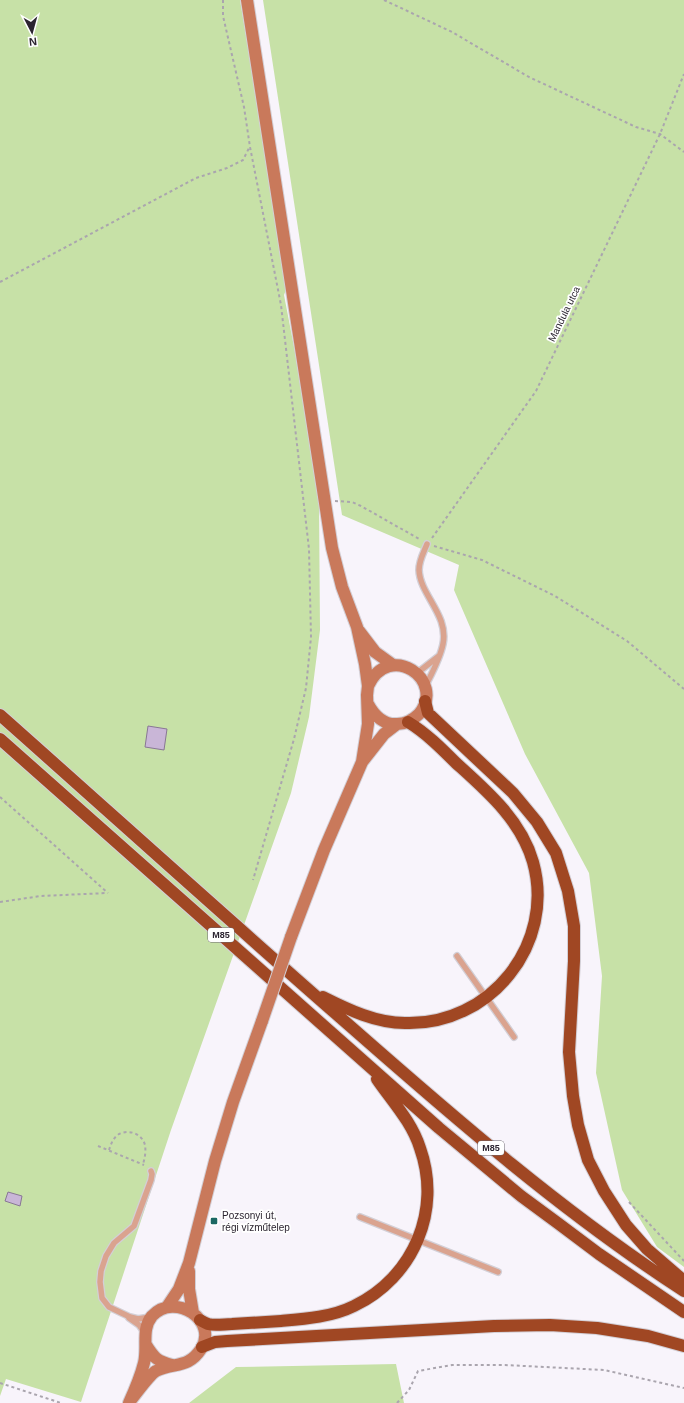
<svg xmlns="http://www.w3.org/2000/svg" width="684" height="1403" viewBox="0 0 684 1403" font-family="Arial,sans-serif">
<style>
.green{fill:#c7e1a7}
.building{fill:#c9b6d7;stroke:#897795}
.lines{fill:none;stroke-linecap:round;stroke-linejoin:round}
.lane-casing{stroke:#d3cfd6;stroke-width:8}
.secondary-casing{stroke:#d3cfd6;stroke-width:14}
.highway-casing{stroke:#d3cfd6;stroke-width:14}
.path{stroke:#aaa5ae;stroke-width:2;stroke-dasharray:3 3;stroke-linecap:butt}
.lane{stroke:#daa38f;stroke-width:5.5}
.secondary{stroke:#c9795b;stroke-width:12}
.highway{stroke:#a04723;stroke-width:12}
.secondary-bridge-casing{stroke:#d3cfd6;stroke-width:14;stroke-linecap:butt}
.secondary-bridge{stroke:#c9795b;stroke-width:12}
.poi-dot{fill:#1b6763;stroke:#fff;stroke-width:1.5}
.labels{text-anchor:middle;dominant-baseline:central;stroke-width:3.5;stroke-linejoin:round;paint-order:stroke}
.shield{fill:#fff;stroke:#6b666e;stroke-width:1}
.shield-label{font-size:9px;font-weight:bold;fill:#2b2430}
.street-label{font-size:10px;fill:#2b2430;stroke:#fff}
.poi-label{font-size:10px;fill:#2b2430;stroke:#fff;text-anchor:start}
</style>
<rect width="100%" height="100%" fill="#f8f4fb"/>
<path class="green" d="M0,0h240l48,284 -4,11 11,57 24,152 1,126 -11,87 -18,76 -120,337 -90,272 -75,-23 -6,17z
M263,0h421v1267l-27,-20 -35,-57 -26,-117 6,-97 -13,-103 -64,-119 -71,-164 5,-25 -117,-50z
M396,1364l8,39h-215l47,-36z"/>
<path class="building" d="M148,726l19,3 -3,21 -19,-3z
M8,1192l14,4 -2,10 -15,-5z"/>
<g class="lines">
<g class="lane-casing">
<path id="lane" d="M416,672l5,-2 18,-14
M425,687c7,-14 15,-28 18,-43 6,-29 -23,-49 -24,-74 0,-10 5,-18 8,-26
M457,956l57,81
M360,1217l138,55
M150,1317l-12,2 -8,-2 -21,-10 -7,-9 -2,-16 1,-11 5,-15 8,-13 20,-17 17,-46 1,-6 -1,-3
M129,1318l10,7 5,7"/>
</g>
<g class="secondary-casing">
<path id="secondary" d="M247,0l85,548 10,39 15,40 8,37 3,22 -1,9 1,29 -6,38
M359,631l16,21 18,13
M368,686c21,-46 79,-6 51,28 -6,6 -14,10 -22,10 -14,1 -23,-9 -29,-20
M291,937l33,-87 38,-88 22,-28 13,-10
M189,1271v18l4,24
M167,1307l12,-18 10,-26 26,-102 18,-59 29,-81
M146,1345c8,13 11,16 26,20
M129,1403c5,-11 12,-28 15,-40 4,-16 -3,-34 8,-47 23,-25 67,5 49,33 -13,20 -27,13 -45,22 -7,4 -20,23 -26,30"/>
</g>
<g class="highway-casing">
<path id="highway" d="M425,701l3,12 85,80 24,29 19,31 12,38 6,35v35l-5,91 4,44 5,29 10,35 16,31 22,34 21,24 37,32
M0,715c116,103 232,208 350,311 107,94 214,187 334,265
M0,739l439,389 82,68 38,28 40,30 85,58
M323,997c26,13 53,26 82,26 85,3 151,-79 128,-161 -12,-42 -46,-71 -77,-99 -15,-15 -30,-30 -48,-41
M200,1320c2,1 5,3 8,4 7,2 17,0 24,0 16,-1 32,-2 49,-3 24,-2 51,-4 73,-15 60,-29 88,-96 66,-158 -8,-26 -28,-47 -43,-69
M202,1347l13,-5 12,-1 267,-15 56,-1 47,3 51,8 36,10"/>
</g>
<path class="path" d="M223,0v16l21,91 6,40 31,158 28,244 2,88 -5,51 -12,51 -41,141
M384,0l68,32 77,45 107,50 24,7 24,18
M0,282l196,-104 31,-10 16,-8 6,-12
M335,501l17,1 9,4 60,34
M432,538l104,-147 124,-257 24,-60
M434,546l48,14 73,36 72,45 57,48
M0,797l108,96
M0,902l41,-6 66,-3
M98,1146l46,19
M109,1150c2,-6 4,-12 10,-16 11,-5 23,0 26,11 1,6 0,13 -2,19
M629,1202l55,59
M0,1383l61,20
M397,1403l12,-13 9,-19 34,-6h53l99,5 80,18"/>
<use href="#lane" class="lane"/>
<use href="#secondary" class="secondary"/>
<use href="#highway" class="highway"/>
<g class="secondary-bridge-casing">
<path id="secondary-bridge" d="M262,1021l29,-84"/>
</g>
<use href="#secondary-bridge" class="secondary-bridge"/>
</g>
<rect class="poi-dot" x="210" y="1217" width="8" height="8" rx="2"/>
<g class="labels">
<g class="shield">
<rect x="208" y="928" width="26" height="14" rx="3"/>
<rect x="478" y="1141" width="26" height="14" rx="3"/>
</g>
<g class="shield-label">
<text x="221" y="935">M85</text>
<text x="491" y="1148">M85</text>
</g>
<g class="street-label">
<text transform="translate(564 314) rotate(-64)">Mandula utca</text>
</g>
<g class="poi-label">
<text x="222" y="1215">Pozsonyi út,<tspan x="222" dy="12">régi vízműtelep</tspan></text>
</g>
</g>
<g transform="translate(32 32) rotate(174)" stroke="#ffffff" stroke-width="3" paint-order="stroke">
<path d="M0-3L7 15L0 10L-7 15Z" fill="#2b2430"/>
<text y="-6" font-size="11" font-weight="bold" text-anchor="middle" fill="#2b2430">N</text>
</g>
</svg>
